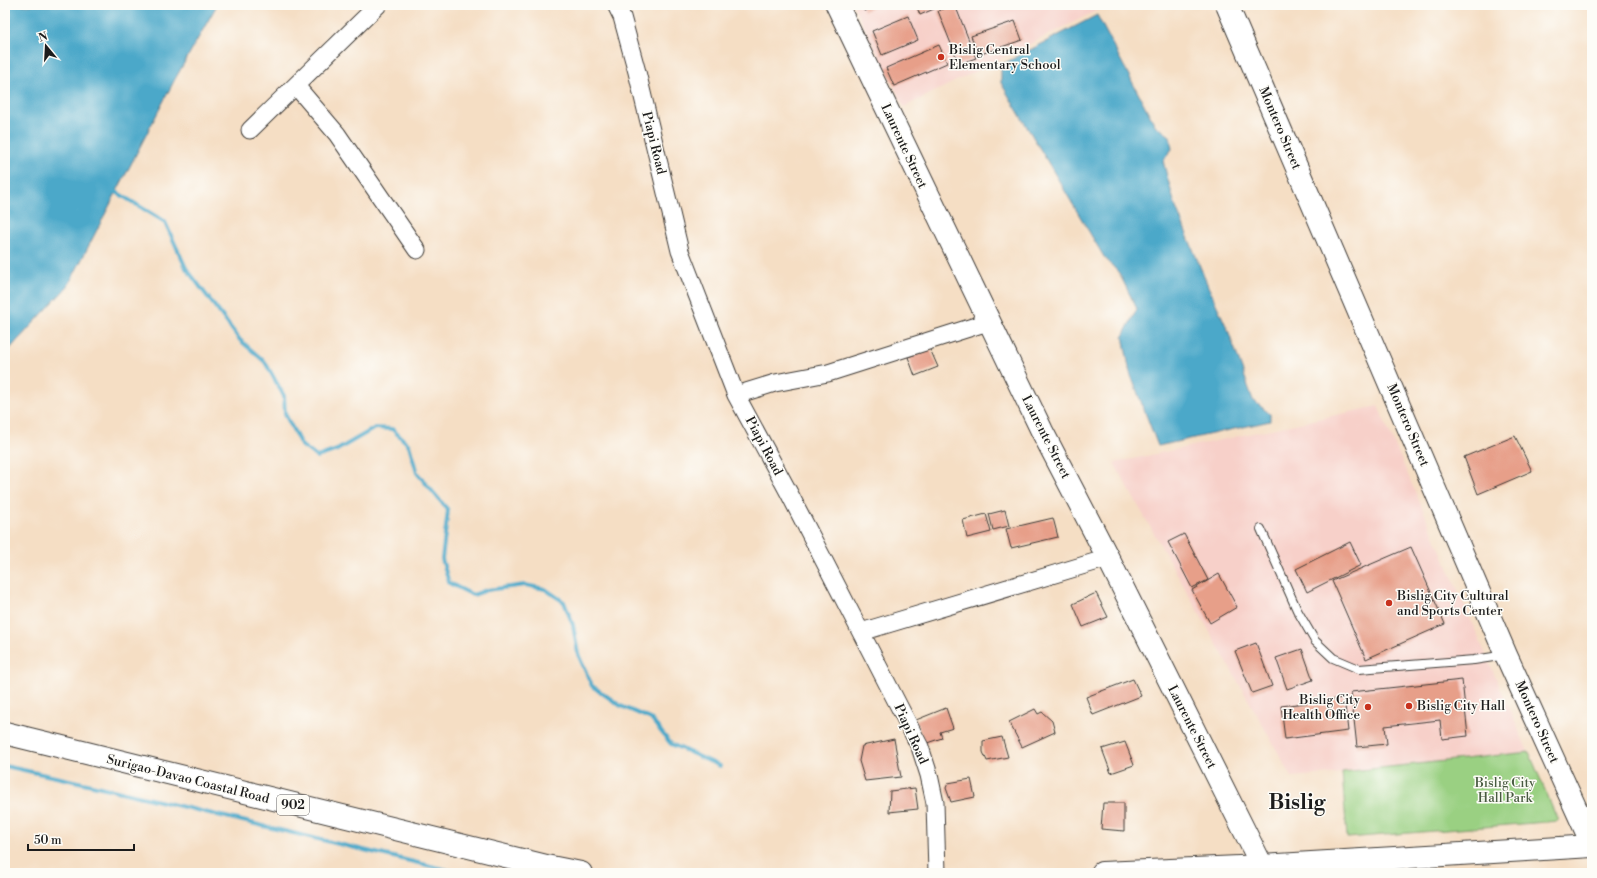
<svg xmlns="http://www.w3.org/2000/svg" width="1597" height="878" viewBox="0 0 1597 878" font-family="'Libre Bodoni',serif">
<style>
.built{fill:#f7d0c9}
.green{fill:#9ad082;stroke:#5b764f}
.water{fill:#4ba8c9;stroke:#346272}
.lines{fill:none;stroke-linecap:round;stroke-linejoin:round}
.stream{stroke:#4ba8c9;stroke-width:4}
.building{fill:#e79f89}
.lane-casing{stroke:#3d3935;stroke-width:10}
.street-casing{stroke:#3d3935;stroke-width:19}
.secondary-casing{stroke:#3d3935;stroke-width:24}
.highway-casing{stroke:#3d3935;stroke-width:24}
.lane{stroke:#fff;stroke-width:8}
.street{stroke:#fff;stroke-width:17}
.secondary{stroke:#fff;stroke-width:22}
.highway{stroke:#fff;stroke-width:22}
.poi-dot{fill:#c8321e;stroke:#fdfcf7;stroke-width:1.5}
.labels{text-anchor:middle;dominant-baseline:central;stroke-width:3;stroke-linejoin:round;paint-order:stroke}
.shield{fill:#fdfcf7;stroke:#605f5e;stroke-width:1}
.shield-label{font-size:12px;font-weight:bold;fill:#1c1c1c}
.poi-label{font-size:13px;fill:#1c1c1c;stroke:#fdfcf7;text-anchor:start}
.street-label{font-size:13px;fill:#1c1c1c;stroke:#fdfcf7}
.park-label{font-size:13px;fill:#485b40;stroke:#fdfcf7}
.town-label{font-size:21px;font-weight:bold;fill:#1c1c1c;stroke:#fdfcf7}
</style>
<rect width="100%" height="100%" fill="#fdfcf7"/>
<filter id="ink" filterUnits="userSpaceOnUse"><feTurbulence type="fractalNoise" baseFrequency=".025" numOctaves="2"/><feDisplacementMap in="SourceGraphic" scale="8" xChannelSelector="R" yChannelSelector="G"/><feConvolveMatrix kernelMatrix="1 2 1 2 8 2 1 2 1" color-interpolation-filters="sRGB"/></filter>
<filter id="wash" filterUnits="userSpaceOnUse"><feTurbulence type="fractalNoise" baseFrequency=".012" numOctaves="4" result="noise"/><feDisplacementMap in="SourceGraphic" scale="16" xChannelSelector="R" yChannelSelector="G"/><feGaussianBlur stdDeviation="0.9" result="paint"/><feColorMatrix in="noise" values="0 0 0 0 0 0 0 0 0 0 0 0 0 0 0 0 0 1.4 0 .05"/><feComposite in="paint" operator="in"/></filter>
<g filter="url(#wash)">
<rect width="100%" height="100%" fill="#f5dec4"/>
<path class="built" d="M853,5h247l2,3 -198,99z
M1378,406l151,348 29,67 -211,17 -5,-65 -50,4 -178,-314z"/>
<path class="green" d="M1529,752l29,69 -211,17 -5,-66z"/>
<path class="water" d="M5,5h212l-43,76 -106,205 -63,68z
M1097,15l58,110 15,11 2,13 -9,12 12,44 33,81 20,44 25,70 17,14v7l-112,25 -28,-73 -7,-37 14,-27 -18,-36 -15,-16 -103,-174v-18z"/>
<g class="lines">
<path class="stream" d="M113,190l52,32 21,46 54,72 25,22 19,34 1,18 16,31 16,12 20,-7 38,-22 17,1 17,16 8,28 31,37 -6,49 7,24 24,12 14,-5 38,-5 20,4 19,13 9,23 5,29 14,32 29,20 30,13 20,25 49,22
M5,766l87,19 368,88"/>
</g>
<g id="blocks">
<path class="building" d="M862,5h16l-14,6z
M916,5h19l1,3 -16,7z
M952,5h3l21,53 -17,6 -21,-53z
M908,16l10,24 -36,15 -10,-24z
M1015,21l7,19 -44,15 -7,-19z
M939,45l8,18 -53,23 -8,-18z
M930,349l8,18 -23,9 -7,-19z
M1515,436l17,35 -54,23 -14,-37z
M1005,510l4,16 -16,4 -4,-16z
M986,514l5,18 -24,6 -4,-18z
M1053,518l5,19 -47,11 -5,-19z
M1184,534l24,46 -16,8 -24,-46z
M1350,542l11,23 -54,27 -11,-23z
M1411,547l34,77 -79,35 -34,-78z
M1219,574l18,33 -27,16 -18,-33z
M1096,593l12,24 -25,10 -10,-23z
M1256,643l16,43 -20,7 -17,-42z
M1302,649l11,31 -26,9 -11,-31z
M1133,679l8,17 -48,19 -7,-18z
M1462,680l6,56 -26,3 -2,-19 -55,6 2,18 -30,3 -6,-55z
M1344,698l4,33 -63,8 -4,-33z
M946,708l7,20 -13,4 2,6 -18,6 -8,-24z
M1035,709l3,5 4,-2 10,9 3,11 -33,15 -13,-25z
M1002,737l6,20 -21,4 -4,-9v-11z
M894,739l7,38 -36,4 -6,-20 3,-15z
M1125,742l9,23 -23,8 -9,-24z
M971,779l4,18 -24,5 -5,-14 2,-5z
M915,788l3,21 -29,3 1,-21z
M1103,803h21v28l-23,-2z"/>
</g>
</g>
<g filter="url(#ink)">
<use href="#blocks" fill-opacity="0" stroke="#3d3935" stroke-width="1"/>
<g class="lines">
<g class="lane-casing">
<path id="lane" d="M1261,529l36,81 18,31 18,17 26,11 115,-9 32,-5"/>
</g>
<g class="street-casing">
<path id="street" d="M616,5l6,12 15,55 43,179 56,144 52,96 132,256 9,28 6,28 2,70
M296,86l41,48 80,116
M250,130l128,-125
M736,395l39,-12 53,-10 160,-51
M861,632l247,-74"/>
</g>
<g class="secondary-casing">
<path id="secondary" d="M837,5l205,426 66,127 154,308
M1227,5l279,650 86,189"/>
</g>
<g class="highway-casing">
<path id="highway" d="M5,733l541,133 35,7
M1102,873l160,-7 330,-20"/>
</g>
<use href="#lane" class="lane"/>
<use href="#street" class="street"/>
<use href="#secondary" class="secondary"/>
<use href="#highway" class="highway"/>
</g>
</g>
<g class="poi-dot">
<circle cx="941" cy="57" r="4"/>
<circle cx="1389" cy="603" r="4"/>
<circle cx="1409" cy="706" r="4"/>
<circle cx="1368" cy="707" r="4"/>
</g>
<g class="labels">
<rect class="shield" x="277" y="795" width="32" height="20" rx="3"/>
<g class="shield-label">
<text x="293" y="805">902</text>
</g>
<g class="poi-label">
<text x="949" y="50">Bislig Central<tspan x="949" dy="15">Elementary School</tspan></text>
<text x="1397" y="596">Bislig City Cultural<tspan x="1397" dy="15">and Sports Center</tspan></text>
<text x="1360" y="700" text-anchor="end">Bislig City<tspan x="1360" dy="15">Health Office</tspan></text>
<text x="1417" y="706">Bislig City Hall</text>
</g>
<g class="street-label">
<text transform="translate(1280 128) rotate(67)">Montero Street</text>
<text transform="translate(654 143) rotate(76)">Piapi Road</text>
<text transform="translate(904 146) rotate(65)">Laurente Street</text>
<text transform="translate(1408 425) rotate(67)">Montero Street</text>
<text transform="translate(1046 437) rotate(63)">Laurente Street</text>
<text transform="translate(764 446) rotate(62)">Piapi Road</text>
<text transform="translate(1537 722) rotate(66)">Montero Street</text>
<text transform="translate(1192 727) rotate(63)">Laurente Street</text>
<text transform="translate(911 734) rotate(66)">Piapi Road</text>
<text transform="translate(188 779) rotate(14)">Surigao-Davao Coastal Road</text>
</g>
<g class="park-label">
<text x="1505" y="783">Bislig City<tspan x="1505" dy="15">Hall Park</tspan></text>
</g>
<g class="town-label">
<text x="1297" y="803">Bislig</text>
</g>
</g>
<rect width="1597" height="878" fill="none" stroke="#fdfcf7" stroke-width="20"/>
<g transform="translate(46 46) rotate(342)" stroke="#fdfcf7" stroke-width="3" paint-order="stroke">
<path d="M0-3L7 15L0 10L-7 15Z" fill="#1c1c1c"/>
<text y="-6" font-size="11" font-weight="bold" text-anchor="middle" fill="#1c1c1c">N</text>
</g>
<path d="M28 844v6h106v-6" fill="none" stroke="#1c1c1c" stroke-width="2"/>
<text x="34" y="844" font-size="12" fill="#1c1c1c" stroke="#fdfcf7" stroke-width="3" paint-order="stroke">50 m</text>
</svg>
